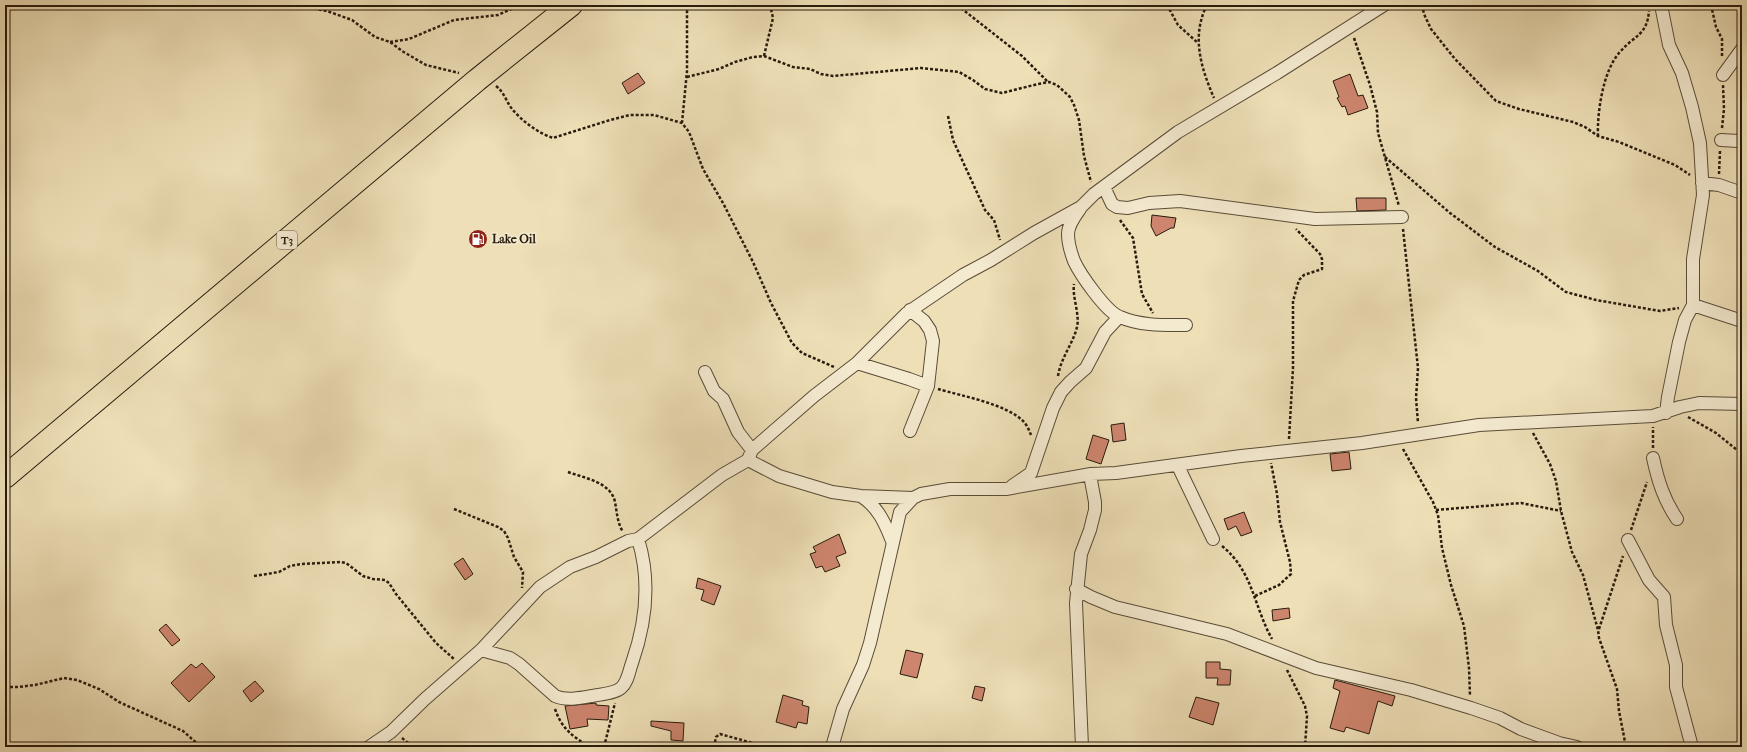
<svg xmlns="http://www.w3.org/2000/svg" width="1747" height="752" viewBox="0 0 1747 752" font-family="'IM FELL French Canon',serif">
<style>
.building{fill:#cd856e;stroke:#271b0c}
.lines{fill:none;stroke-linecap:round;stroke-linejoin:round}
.street-casing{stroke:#594c37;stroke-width:14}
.highway-casing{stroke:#271b0c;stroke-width:24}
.path{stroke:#271b0c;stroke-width:2.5;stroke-dasharray:3 2;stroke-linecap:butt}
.street{stroke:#f4ead0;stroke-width:12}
.highway{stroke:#eedfb7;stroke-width:22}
.labels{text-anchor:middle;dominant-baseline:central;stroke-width:3;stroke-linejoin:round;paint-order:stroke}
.shield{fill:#f4ead0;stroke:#645947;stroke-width:1}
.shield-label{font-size:11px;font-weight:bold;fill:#271b0c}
.poi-label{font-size:12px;font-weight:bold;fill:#271b0c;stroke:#f4ead0;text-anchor:start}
</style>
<rect width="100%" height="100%" fill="#eedfb7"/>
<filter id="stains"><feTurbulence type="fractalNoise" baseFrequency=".005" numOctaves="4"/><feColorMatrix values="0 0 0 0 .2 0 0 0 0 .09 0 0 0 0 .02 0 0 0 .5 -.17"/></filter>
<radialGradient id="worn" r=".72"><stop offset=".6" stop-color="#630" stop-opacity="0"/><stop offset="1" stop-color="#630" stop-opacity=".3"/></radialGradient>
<path class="building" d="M638,73l7,10 -17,11 -6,-11z
M1350,74l8,22 5,-1 5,13 -20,7 -3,-9 -3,1 -5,-9 2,-1 -6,-16z
M1356,198h30v12l-29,1z
M1152,215l24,3 -2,10h-3l-15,8 -5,-10z
M1124,423l2,17 -13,2 -2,-17z
M1093,435l16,5 -8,24 -15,-5z
M1349,452l2,17 -19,2 -2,-17z
M1244,512l8,20 -11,4 -5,-10 -8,4 -4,-11z
M839,534l7,19 -10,4 4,9 -15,6 -3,-6 -6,2 -6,-14 6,-2 -3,-5z
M463,558l10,16 -8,6 -11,-16z
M698,578l23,8 -7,19 -13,-5 3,-10 -8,-2z
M1289,608l1,10 -17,3 -1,-11z
M166,624l14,16 -8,6 -13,-16z
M906,650l17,4 -6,24 -17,-4z
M1206,662h14v7l11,1 -1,15h-13l1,-7h-12z
M202,663l13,14 -26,25 -18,-19 20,-19 5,4z
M1335,680l60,16 -3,10 -14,-5 -9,33 -23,-7 -2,5 -14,-4 10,-37 -7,-3z
M255,681l9,10 -13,11 -8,-11z
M975,686l10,2 -3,13 -10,-3z
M783,695l20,6 -1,4 7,2 -2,17 -9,-2 -2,6 -20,-6z
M1196,697l23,6 -6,22 -24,-8z
M596,703v2l13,1 -1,14 -21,-1 1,7 -18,3 -5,-23z
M651,721l33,2 -1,18 -12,-1v-9l-20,-5z"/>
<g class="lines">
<g class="street-casing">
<path id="street" d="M1661,5l8,40 13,28 10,34 8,36 3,52 -10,64v46l-8,15 -6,22 -11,55 -2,16
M1723,75l19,-26
M1721,140l17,1 4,-2
M1702,183l17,2 23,8
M1104,187l8,17 5,3 11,1 21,-5 31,-2 135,18 87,-2
M1080,209c-5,7 -12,16 -12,25 0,8 3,19 6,27 6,13 32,51 46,56 21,9 44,8 66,8
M1693,305l49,16
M857,363l52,16 19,7
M705,372l9,19 9,8 15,33 14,18
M910,431l18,-45 5,-45 -3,-11 -6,-9 -14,-11
M1653,458c5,23 11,42 24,61
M748,460l31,16 53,16 29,4 52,2 8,-4 29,-5h56l85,-15 25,-1 125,-17 121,-13 117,-18 174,-9 27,-9 19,-4 43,1
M1178,466l35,73
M1012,486l19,-13 22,-65 8,-16 9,-10 16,-14 19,-36 14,-15
M861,496c17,11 24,27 31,45
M1628,540l21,40 15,17 2,28 10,40v22l16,60
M1076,589l15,8 24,10 112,27 89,34 95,22 60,18 29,10 21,11 38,14 18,4
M481,650l29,8 9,6 36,32c11,5 26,2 37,0 8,-2 22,-2 29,-8 7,-6 8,-17 11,-25 14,-40 19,-82 6,-124
M369,747l22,-15 34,-33 56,-49 59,-63 30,-20 26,-10 32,-16 10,-2 84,-64 26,-15 4,-10 62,-54 43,-33 50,-50 56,-38 28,-15 43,-27 47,-26 13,-13 84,-62 99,-59 107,-68
M832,747l11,-38 20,-44 7,-22 30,-131 13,-14
M1082,747l-6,-144 5,-49 9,-24 5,-20v-8l-5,-27"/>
</g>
<g class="highway-casing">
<path id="highway" d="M5,477l472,-397 94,-75"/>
</g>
<path class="path" d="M294,5l33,6 25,9 23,17 15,5 12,9 24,14 33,8
M957,5l65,51 26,26
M1167,5l11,20 20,18
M1207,5c-16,31 -6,63 7,93
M1422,5l2,9 7,15 24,30 41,42 23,8 54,13 12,5 13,9 21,6 56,23 15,10
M1711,5l5,22 6,12v17
M1354,38l16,47 7,27 1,21 21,73
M390,42l19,-3 45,-19 44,-5 22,-10
M764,56l9,-38 -3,-13
M687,77l32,-8 16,-7 18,-5 11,-1 29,11 17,2 11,5 12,2 88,-8 38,4 14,8 12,9 17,4 36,-9 11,-2 8,3 13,12 4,8 5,15 5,36 7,26
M496,86c8,6 10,15 16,23 10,12 26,24 41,29l57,-18 20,-5h24l28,8 7,9 14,37 20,34 30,59 18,41 21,40 10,10 32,14
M948,116l5,24 32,70 9,10 6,20
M682,123l5,-52v-66
M1722,128l2,-19 -1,-24
M1598,136c-1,-23 5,-66 22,-84 14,-17 27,-16 29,-41
M1385,157l65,56 45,34 43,24 28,21 30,8 64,11 19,-3
M1719,174l1,-23
M1120,220l13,18 9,56 11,19
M1403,229l15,139 -2,30 2,25
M1058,376c3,-19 15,-32 19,-49 3,-13 -5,-30 -3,-43
M938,389c24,7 68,15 85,32 4,4 6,9 8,14
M1688,417l28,16 26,21
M1533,433l17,31 6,17 5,30 11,41 11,23 15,55 1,8 18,51 2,22 7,36
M1289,439l4,-71v-67l6,-21 5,-5 18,-6v-10l-2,-5 -24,-25
M1653,448v-21
M1403,449l30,53 5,13 4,33 9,37 13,41 5,42 1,28
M568,472c16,6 43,10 47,30 2,10 2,20 8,30
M454,509l44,18 6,4 4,7 6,19 9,15 -1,16
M1436,510l85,-7 40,8
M1631,530l16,-48
M1222,546c31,25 32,61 50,93
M254,576l25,-4 11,-6 11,-2 40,-2 5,1 17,13 10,3 12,1 4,3 7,11 40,49 18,16
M1255,596l24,-11 12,-11 -1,-12 -10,-40 -3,-28 -6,-31
M1599,629l24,-73
M1287,670l18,36 2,10 -2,31
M5,687h13l17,-2 29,-7 13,2 22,9 20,13 64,29 18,16
M555,709c7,20 17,27 35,38
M402,738l11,9
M604,747l11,-44
M714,747l2,-10 4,-3 47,13
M1257,747l13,-2 17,2"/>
<use href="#street" class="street"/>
<use href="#highway" class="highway"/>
</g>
<defs>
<g id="fuel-disc" transform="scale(1)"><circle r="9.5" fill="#8f2418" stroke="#f4ead0"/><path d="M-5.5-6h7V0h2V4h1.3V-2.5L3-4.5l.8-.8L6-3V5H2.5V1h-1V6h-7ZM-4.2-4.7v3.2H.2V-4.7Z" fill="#fff"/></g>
</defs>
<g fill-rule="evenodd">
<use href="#fuel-disc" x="478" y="239"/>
</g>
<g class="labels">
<rect class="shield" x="277" y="231" width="20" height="18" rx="3"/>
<g class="shield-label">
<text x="287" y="240">T3</text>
</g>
<g class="poi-label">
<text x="492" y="239">Lake Oil</text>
</g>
</g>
<rect width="1747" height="752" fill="none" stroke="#eedfb7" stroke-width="20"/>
<rect x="6" y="6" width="1735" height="740" fill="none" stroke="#271b0c" stroke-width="2"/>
<rect x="10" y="10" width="1727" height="732" fill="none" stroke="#271b0c"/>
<rect width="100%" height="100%" filter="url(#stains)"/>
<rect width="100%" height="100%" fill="url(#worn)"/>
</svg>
